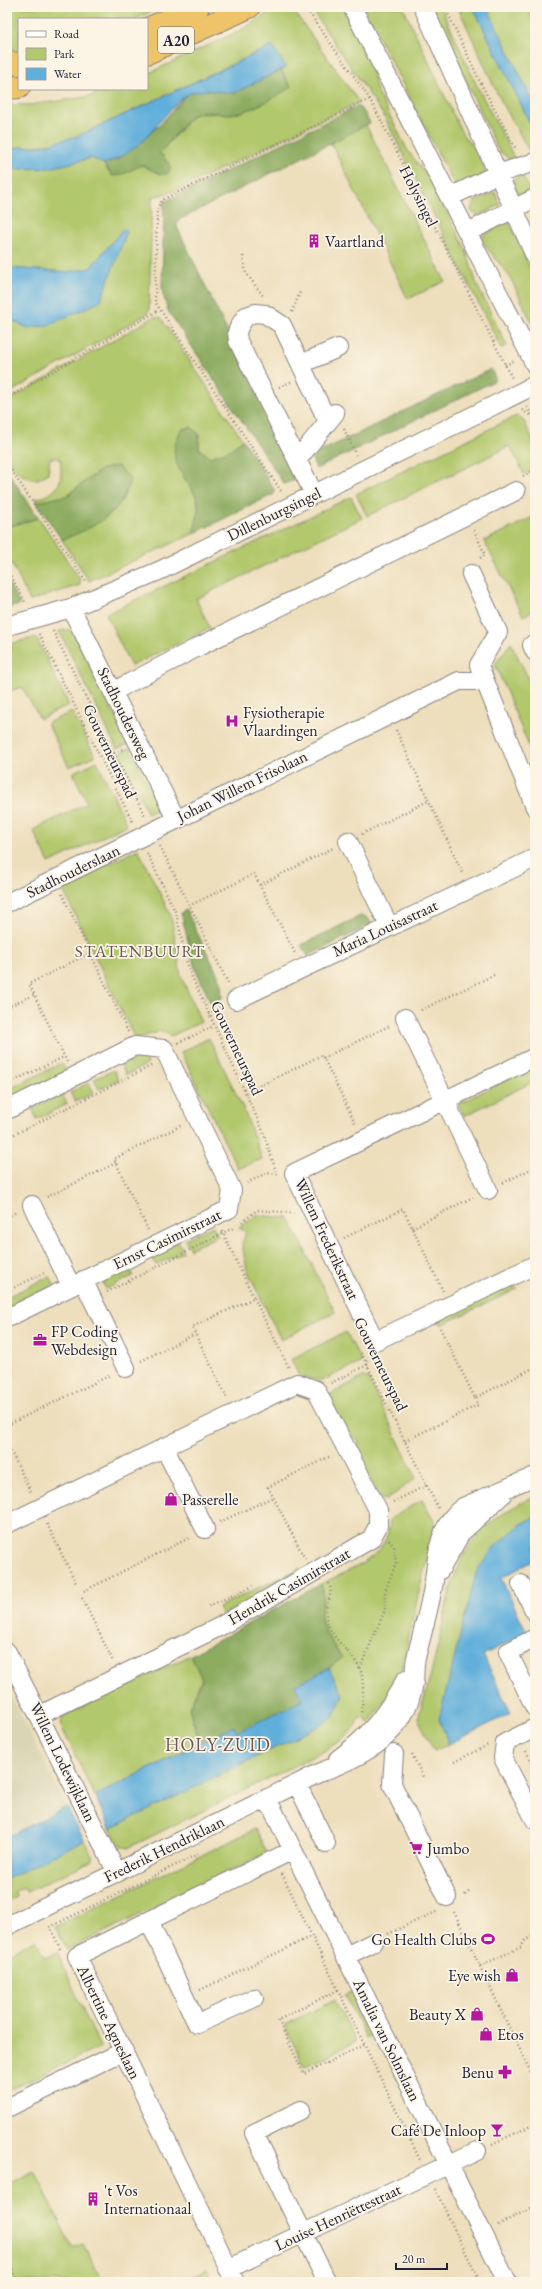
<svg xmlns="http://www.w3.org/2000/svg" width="542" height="2289" viewBox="0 0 542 2289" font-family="'EB Garamond',serif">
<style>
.built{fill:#dad5b5}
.green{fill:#b2c86d;stroke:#6a7554}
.forest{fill:#8dac60;stroke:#58674e}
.water{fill:#61afdb;stroke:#42688b}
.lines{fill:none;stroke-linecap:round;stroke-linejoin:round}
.minor-casing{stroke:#88807c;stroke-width:20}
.highway-casing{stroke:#88807c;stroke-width:24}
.path{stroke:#88807c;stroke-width:2.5;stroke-dasharray:1 3;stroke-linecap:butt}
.minor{stroke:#fff;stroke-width:18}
.highway{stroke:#efc469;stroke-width:22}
.labels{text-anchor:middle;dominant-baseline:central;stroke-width:3.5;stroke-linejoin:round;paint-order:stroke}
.shield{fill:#fcf5e5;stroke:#63616e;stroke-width:1}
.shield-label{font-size:15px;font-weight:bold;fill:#22223b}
.street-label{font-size:16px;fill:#22223b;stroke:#fcf5e5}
.poi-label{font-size:16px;fill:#22223b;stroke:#fcf5e5;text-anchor:start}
.neighbourhood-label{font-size:17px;letter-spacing:1px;fill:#6a5554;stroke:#fcf5e5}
.quarter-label{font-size:18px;letter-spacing:1px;fill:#6a5554;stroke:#fcf5e5}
</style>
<rect width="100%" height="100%" fill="#fcf5e5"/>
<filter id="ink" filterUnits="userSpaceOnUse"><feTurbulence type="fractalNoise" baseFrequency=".025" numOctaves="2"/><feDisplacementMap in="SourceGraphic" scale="8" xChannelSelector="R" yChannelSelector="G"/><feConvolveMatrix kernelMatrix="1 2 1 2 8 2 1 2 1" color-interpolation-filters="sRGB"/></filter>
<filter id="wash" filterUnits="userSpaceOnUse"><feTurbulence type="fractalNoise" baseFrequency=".012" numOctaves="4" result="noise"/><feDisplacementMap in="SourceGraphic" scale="16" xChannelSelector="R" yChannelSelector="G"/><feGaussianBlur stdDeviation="0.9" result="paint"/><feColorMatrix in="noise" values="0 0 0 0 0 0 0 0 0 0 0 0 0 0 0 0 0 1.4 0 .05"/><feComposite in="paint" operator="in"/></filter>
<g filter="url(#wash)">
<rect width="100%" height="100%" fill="#eddebc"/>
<path class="built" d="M7,1689l60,118 -60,30z"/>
<path class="green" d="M7,7h154l-25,12h-117v31l-12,-1z
M277,7h14l68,95 -184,89 -23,6 -3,113 -2,4 -140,80v-76l21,10 72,-26 27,-71 -4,-2 -33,39 -23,4 -60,-4v-99c29,1 57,-3 84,-11l13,6 4,7 34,-6 18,9 10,-9 -10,-12 34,-39 45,-1 52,-26 -10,-17 4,-3 -14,-21 -191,89c-24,9 -47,12 -73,13v-44l21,1 32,-4 30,-5 19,-7h38v-15l96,-45z
M310,7h32l26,50 9,34 31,60 22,29 36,70 11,35 30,61 -6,2 -117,-232z
M363,7h40l60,128 16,18 7,20 -30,15z
M432,7h9l35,77 39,75h-6l-11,-9z
M458,7h15l59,120 3,-1v25h-6l-32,-58z
M487,7h40l8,16v83z
M366,125l79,156 -37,18 -77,-156z
M522,175l9,17 -11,5 -8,-17z
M495,192l5,13 -21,10 -7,-3 -1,-3 3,-7z
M509,222l26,56v51l-25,-52 -28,-36 1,-6z
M154,317l7,1 82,122 -15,11 -18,6 -11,-8v-15l-8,-7 -7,50c17,25 17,28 9,57l-104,47 -27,-41 31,-14 9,-57 -36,27 -30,6 -1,-3c26,-6 28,-18 25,-41h-10l-2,15c-3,2 -7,5 -10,6 -11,3 -29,-12 -31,-22 -3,-17 0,-39 0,-56z
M516,416l6,2 13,26v25l-11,5 -14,-28 -143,70 -11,-22z
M351,497l11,21 -166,81 14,29 -79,38 -25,-52z
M535,516v94l-12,6 -39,-75z
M39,518l41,61v6l-50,16 -23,-47v-27z
M69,629l6,7 54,108 -12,5 -58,-118z
M36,637l33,68 -29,14 -18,-32 -15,5v-41l5,-2 -2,-5z
M511,643l24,49v69l-40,-97z
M72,712l23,44 -26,11 -22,-44z
M130,748l29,60 -11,6 -29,-60z
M97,761l30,64 -78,38 -16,-33 54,-27 -13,-28v-3z
M138,849l33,67 10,60 20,46 -30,14 -10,-5 -26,8 -73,-151z
M209,1038l35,72 18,49 -24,10 -57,-117z
M143,1055l5,9 -22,11 -5,-10z
M62,1063l5,11 -60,29v-13z
M529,1069l6,12 -71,35 -6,-12z
M114,1070l4,10 -19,9 -5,-10z
M89,1083l5,10 -19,9 -5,-10z
M62,1094l5,10 -30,15 -5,-10z
M257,1215l32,3 46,94 -54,28 -34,-70 -5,-26 4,-12 -7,-4z
M213,1226l5,10 -28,13 -5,-10z
M179,1242l4,10 -27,13 -5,-10z
M128,1266l5,10 -27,13 -5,-10z
M50,1276l4,9 -47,23v-11z
M513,1284l4,5 -76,36 -1,-5z
M346,1332l16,30 -41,19 -22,-5 -8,-17z
M363,1377l5,1 48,100 -30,22 -7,-2 -25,-52 5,-3 -4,-7 -5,2 -21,-43z
M535,1496v21l-15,8 -81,194 10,25 -15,7 -16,-33c10,-30 17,-60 24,-91 6,-29 12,-60 30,-85 17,-21 39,-35 63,-46z
M422,1500l13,23 -34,147 -6,16 -26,37 -6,-6h-4c-5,17 -21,25 -35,34l-196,97 -8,-2 -10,-17 213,-105 13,-15 7,-14 -14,-27 13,-10c-8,-13 -18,-24 -21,-39 -2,-14 6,-21 0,-35 31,-16 68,-25 69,-65z
M300,1568l2,4 -80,43 -4,-8z
M191,1655l11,24 -13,29 11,35 -105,53 -34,-70 1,-9z
M255,1829l12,24 -183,89 -6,7 -2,-3 -9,3 -12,-22z
M84,1840l9,18 -2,3 -64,31 -3,-5 -10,5 3,5 -10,5v-23z
M36,1940l9,18 12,-6 43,95 -93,44v-137z
M353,1991l21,43 -8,4 -21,-43z
M335,2000l21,41 -51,26 -21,-42z
M35,2171l37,77 11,-4 20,38h-96v-97z
M207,2269l6,13h-34z"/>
<path class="forest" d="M281,70l10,17c-13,9 -38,23 -54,26 -16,4 -34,-6 -48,5l-29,35 10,12v5l-3,4h-7l-18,-9 -21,10 -9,1 -8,-12 16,-6 40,-33 25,-29 8,-4 15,-2 26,3z
M358,106l6,6 6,11 -193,98v6l121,251 -14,6 -116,-173 -6,-21 2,-88z
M491,369l5,11 -180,89 -5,-13z
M191,427l8,7v15l11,8 18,-6 15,-11 32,51 -1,3 -81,40c3,-13 8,-24 4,-36 -2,-6 -7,-11 -10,-16 -13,-19 -18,-33 -5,-53z
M118,466l12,13c-8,37 -36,47 -68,61l-26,-38 30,-6 36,-27z
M7,471l32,47 -32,9z
M7,580l13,25 -13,3z
M186,910l35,71 1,17 -11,6 -17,-39 -13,-52z
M360,916l6,1 6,7 -64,32 -7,-11z
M321,1584c6,14 -2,22 0,35 3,15 13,27 21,39l-13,10 -33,17 7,15 -66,33 -3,-7 -34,17 -11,-35 13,-29 -11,-24z"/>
<path class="water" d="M473,7h14l48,99v20l-3,1z
M272,46l14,21 -52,26 -26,-3 -15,2 -8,4c-32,27 -36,52 -81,68l-13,-6 -41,10 -43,1v-21l35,-2 38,-11z
M123,229l4,2 -27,71 -54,24 -18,2 -21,-10v-50l60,4 23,-4z
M535,1517v43l-34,18 26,55 -44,22 28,58 -62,31 -10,-25 37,-146 17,-25 27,-23z
M329,1668l14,27 -10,22 -10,7 -213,105 -15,-33 139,-70 3,6 66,-32 -8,-15z
M67,1807l17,33 -77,39v-42z"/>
</g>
<g filter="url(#ink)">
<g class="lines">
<g class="minor-casing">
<path id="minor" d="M352,7l183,358
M423,7l112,249
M450,197l47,-23 38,-12
M468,232l67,-34
M301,364l37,-16
M297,460l38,-47
M314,494l-76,-153 -1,-9 3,-7 6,-9 9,-3 10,1 17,11 46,97
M471,574l27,58 -19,33 6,16
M71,608l105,211
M7,626l64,-18 90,-38 374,-185
M535,643l-3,2 3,7
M114,691l86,-45 316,-155
M348,841l41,85
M7,903l452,-222h26l50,126
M236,1000l299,-142
M405,1018l83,172
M535,1057l-241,116 81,168 160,-76
M7,1110l128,-64 29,3 68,141 -3,19 -222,109
M32,1205l39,81
M83,1280l43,88
M164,1447l41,82
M7,1524l290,-141 19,7 62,120v16l-7,13 -152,88 -179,88
M440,1570l21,-37 41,-38
M521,1584l14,28
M535,1638l-27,14 27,56
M7,1652l110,221
M535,1728l-30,15 -2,15 32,62
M394,1754l-2,30 55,113
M338,1759c31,-22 50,-47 68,-80
M297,1784l29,59
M267,1798l240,484
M149,1921l48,103 57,-26
M7,1926l314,-154c45,-17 85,-37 93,-90 1,-8 0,-16 2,-24 6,-25 14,-51 18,-77 3,-27 5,-56 29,-74l72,-31
M346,1956l28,-14
M9,2107l115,-56
M301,2110l-47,23 73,149
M228,2269l249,-118
M235,2282l-158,-326 216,-106"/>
</g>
<g class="highway-casing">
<path id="highway" d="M147,29l51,-22
M147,53l102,-46
M7,63l12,1
M7,88l12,-1"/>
</g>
<path class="path" d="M305,7l65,92 142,279
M445,7l37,79 34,63
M529,7l6,12
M243,256l3,17 18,24
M292,312l9,-22
M505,365l10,-4
M279,387l12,-5
M7,398l152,-88
M527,407l8,14
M522,410l9,6
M344,429l12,26
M7,464l80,119
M523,476l12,-6
M281,491l-126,-189 2,-93 5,-9 208,-101
M474,530l11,25 -7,4
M7,569l19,35
M53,631l92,185
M39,634l94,189
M396,730l67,144
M114,753l9,-4
M362,834l66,-33
M160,846l69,139
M147,853l29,60 12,55 75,163 13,40
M260,885l73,-37
M62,894l66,138
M189,906l65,-32 41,79
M7,1007l27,-12
M421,1010l75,-36
M208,1014l14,-7
M178,1043l36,-17
M323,1058l66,-32
M67,1062l-38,-78 61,-31
M7,1084l57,-27
M245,1093l77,-38 34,70
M7,1138l146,-73
M247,1183l19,-10 12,1
M503,1183l32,-16
M47,1197l69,-34
M7,1217l10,-5
M242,1222l15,-12 37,3
M412,1228l61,-31
M148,1230l-34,-71 68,-34
M222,1231l32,67 -62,29 35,71
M344,1238l59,-29 40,82
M7,1291l39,-19
M107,1292l128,-65
M254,1298l35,70
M440,1328l35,70 60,-31
M361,1353l77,155
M141,1361l54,-27
M331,1383l36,-18v-8
M7,1425l104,-50
M405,1441l73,-36 -3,-7
M7,1444l25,50
M393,1502l34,-17
M220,1522l53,-25
M47,1524l29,59
M305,1559l-37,-72 63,-31
M329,1583c5,12 -4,20 -3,33 2,21 24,34 33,51 6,11 4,35 2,46
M84,1591l107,-54
M82,1598l31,63
M209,1606l44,-20
M360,1668l25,-58v-19l11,-28 -2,-16 -5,-7
M526,1751l9,17
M412,1754l11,23
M454,1762l34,-17
M282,1874l138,286
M465,1895l6,-5
M454,1912l81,169
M50,1926l11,25
M50,1927l150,-74
M388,1934l50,-23
M480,1966l41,-19 4,-7 10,-5
M200,1990l112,-54
M338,1990l-60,30 26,54 60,-29
M492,2144l43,-20
M435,2189l45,93
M498,2225l37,-19
M7,2259l11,23"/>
<use href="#minor" class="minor"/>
<use href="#highway" class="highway"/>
</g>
</g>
<defs>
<g id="building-bare" transform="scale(1.08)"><path d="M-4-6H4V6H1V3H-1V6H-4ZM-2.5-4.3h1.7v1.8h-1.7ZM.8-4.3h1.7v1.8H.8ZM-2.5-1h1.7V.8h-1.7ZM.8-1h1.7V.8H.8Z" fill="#b5179e" stroke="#fcf5e5" stroke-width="2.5" paint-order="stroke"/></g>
<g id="hospital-bare" transform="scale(1.08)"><path d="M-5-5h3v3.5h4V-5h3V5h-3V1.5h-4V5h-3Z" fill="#b5179e" stroke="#fcf5e5" stroke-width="2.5" paint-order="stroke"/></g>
<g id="office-bare" transform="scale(1.08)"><path d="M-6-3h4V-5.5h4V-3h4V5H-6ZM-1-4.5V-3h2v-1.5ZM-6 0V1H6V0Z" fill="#b5179e" stroke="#fcf5e5" stroke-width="2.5" paint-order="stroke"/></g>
<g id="shop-bare" transform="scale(1.08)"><path d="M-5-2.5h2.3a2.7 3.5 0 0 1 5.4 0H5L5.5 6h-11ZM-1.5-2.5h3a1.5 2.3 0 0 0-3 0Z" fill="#b5179e" stroke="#fcf5e5" stroke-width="2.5" paint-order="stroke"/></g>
<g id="supermarket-bare" transform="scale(1.08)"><path d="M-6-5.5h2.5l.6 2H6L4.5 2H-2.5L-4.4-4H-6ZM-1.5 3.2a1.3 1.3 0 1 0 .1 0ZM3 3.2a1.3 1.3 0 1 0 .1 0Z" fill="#b5179e" stroke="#fcf5e5" stroke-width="2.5" paint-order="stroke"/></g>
<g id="stadium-bare" transform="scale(1.08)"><path d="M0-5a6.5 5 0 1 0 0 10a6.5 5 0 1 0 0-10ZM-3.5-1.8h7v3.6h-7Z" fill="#b5179e" stroke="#fcf5e5" stroke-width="2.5" paint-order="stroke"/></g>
<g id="pharmacy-bare" transform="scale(1.08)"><path d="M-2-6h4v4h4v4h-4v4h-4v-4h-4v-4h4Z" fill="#b5179e" stroke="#fcf5e5" stroke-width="2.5" paint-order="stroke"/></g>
<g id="bar-bare" transform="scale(1.08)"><path d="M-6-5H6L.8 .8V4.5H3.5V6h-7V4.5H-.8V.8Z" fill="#b5179e" stroke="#fcf5e5" stroke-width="2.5" paint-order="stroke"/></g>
</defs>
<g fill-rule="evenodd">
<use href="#building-bare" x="314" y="241"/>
<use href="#hospital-bare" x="232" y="721"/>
<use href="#office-bare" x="40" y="1340"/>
<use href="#shop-bare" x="171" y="1499"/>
<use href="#supermarket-bare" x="416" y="1848"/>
<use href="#stadium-bare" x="488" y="1939"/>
<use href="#shop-bare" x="512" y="1975"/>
<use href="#shop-bare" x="477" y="2014"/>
<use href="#shop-bare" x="486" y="2034"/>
<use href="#pharmacy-bare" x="505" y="2072"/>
<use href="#bar-bare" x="497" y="2130"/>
<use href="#building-bare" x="93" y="2199"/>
</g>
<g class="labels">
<rect class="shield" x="158" y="27" width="36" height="26" rx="3"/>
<g class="shield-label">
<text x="176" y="40">A20</text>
</g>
<g class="street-label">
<text transform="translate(419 196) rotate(63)">Holysingel</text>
<text transform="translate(274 514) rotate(-26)">Dillenburgsingel</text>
<text transform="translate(124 713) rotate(64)">Stadhoudersweg</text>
<text transform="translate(110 751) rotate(64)">Gouverneurspad</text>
<text transform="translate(242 786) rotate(-26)">Johan Willem Frisolaan</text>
<text transform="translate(73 871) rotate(-26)">Stadhouderslaan</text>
<text transform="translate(385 928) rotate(-25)">Maria Louisastraat</text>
<text transform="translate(237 1048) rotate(65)">Gouverneurspad</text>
<text transform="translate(167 1239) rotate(-26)">Ernst Casimirstraat</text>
<text transform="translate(327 1239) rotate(65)">Willem Frederikstraat</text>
<text transform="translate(381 1364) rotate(64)">Gouverneurspad</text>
<text transform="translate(289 1586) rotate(-30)">Hendrik Casimirstraat</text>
<text transform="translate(63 1762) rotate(64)">Willem Lodewijklaan</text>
<text transform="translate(164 1849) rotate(-26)">Frederik Hendriklaan</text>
<text transform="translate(109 2022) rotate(64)">Albertine Agneslaan</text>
<text transform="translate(387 2040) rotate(64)">Amalia van Solmslaan</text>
<text transform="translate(338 2217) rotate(-25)">Louise Henriëttestraat</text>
</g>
<g class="poi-label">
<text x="325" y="241">Vaartland</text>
<text x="243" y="712">Fysiotherapie<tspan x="243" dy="18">Vlaardingen</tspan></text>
<text x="51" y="1331">FP Coding<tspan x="51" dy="18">Webdesign</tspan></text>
<text x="182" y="1499">Passerelle</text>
<text x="427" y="1848">Jumbo</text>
<text x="477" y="1939" text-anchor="end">Go Health Clubs</text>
<text x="501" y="1975" text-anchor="end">Eye wish</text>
<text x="466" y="2014" text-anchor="end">Beauty X</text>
<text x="497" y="2034">Etos</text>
<text x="494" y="2072" text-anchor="end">Benu</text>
<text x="486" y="2130" text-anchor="end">Café De Inloop</text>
<text x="104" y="2190">'t Vos<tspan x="104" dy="18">Internationaal</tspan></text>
</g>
<g class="neighbourhood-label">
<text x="140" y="951">STATENBUURT</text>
</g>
<g class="quarter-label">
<text x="218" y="1744">HOLY-ZUID</text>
</g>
</g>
<rect width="542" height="2289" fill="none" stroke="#fcf5e5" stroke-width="24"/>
<rect x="18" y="18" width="130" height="72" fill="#fcf5e5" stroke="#a5a1a1"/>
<rect x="26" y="31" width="20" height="6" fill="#ffffff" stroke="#a5a1a1"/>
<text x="54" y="38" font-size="12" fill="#22223b">Road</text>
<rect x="26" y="48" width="20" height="12" fill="#b2c86d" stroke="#a5a1a1"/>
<text x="54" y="58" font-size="12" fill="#22223b">Park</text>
<rect x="26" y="68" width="20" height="12" fill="#61afdb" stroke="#a5a1a1"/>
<text x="54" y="78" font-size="12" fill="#22223b">Water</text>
<path d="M396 2263v6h51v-6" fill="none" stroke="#22223b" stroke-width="2"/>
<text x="402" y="2263" font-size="12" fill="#22223b" stroke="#fcf5e5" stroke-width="3" paint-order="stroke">20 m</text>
</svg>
